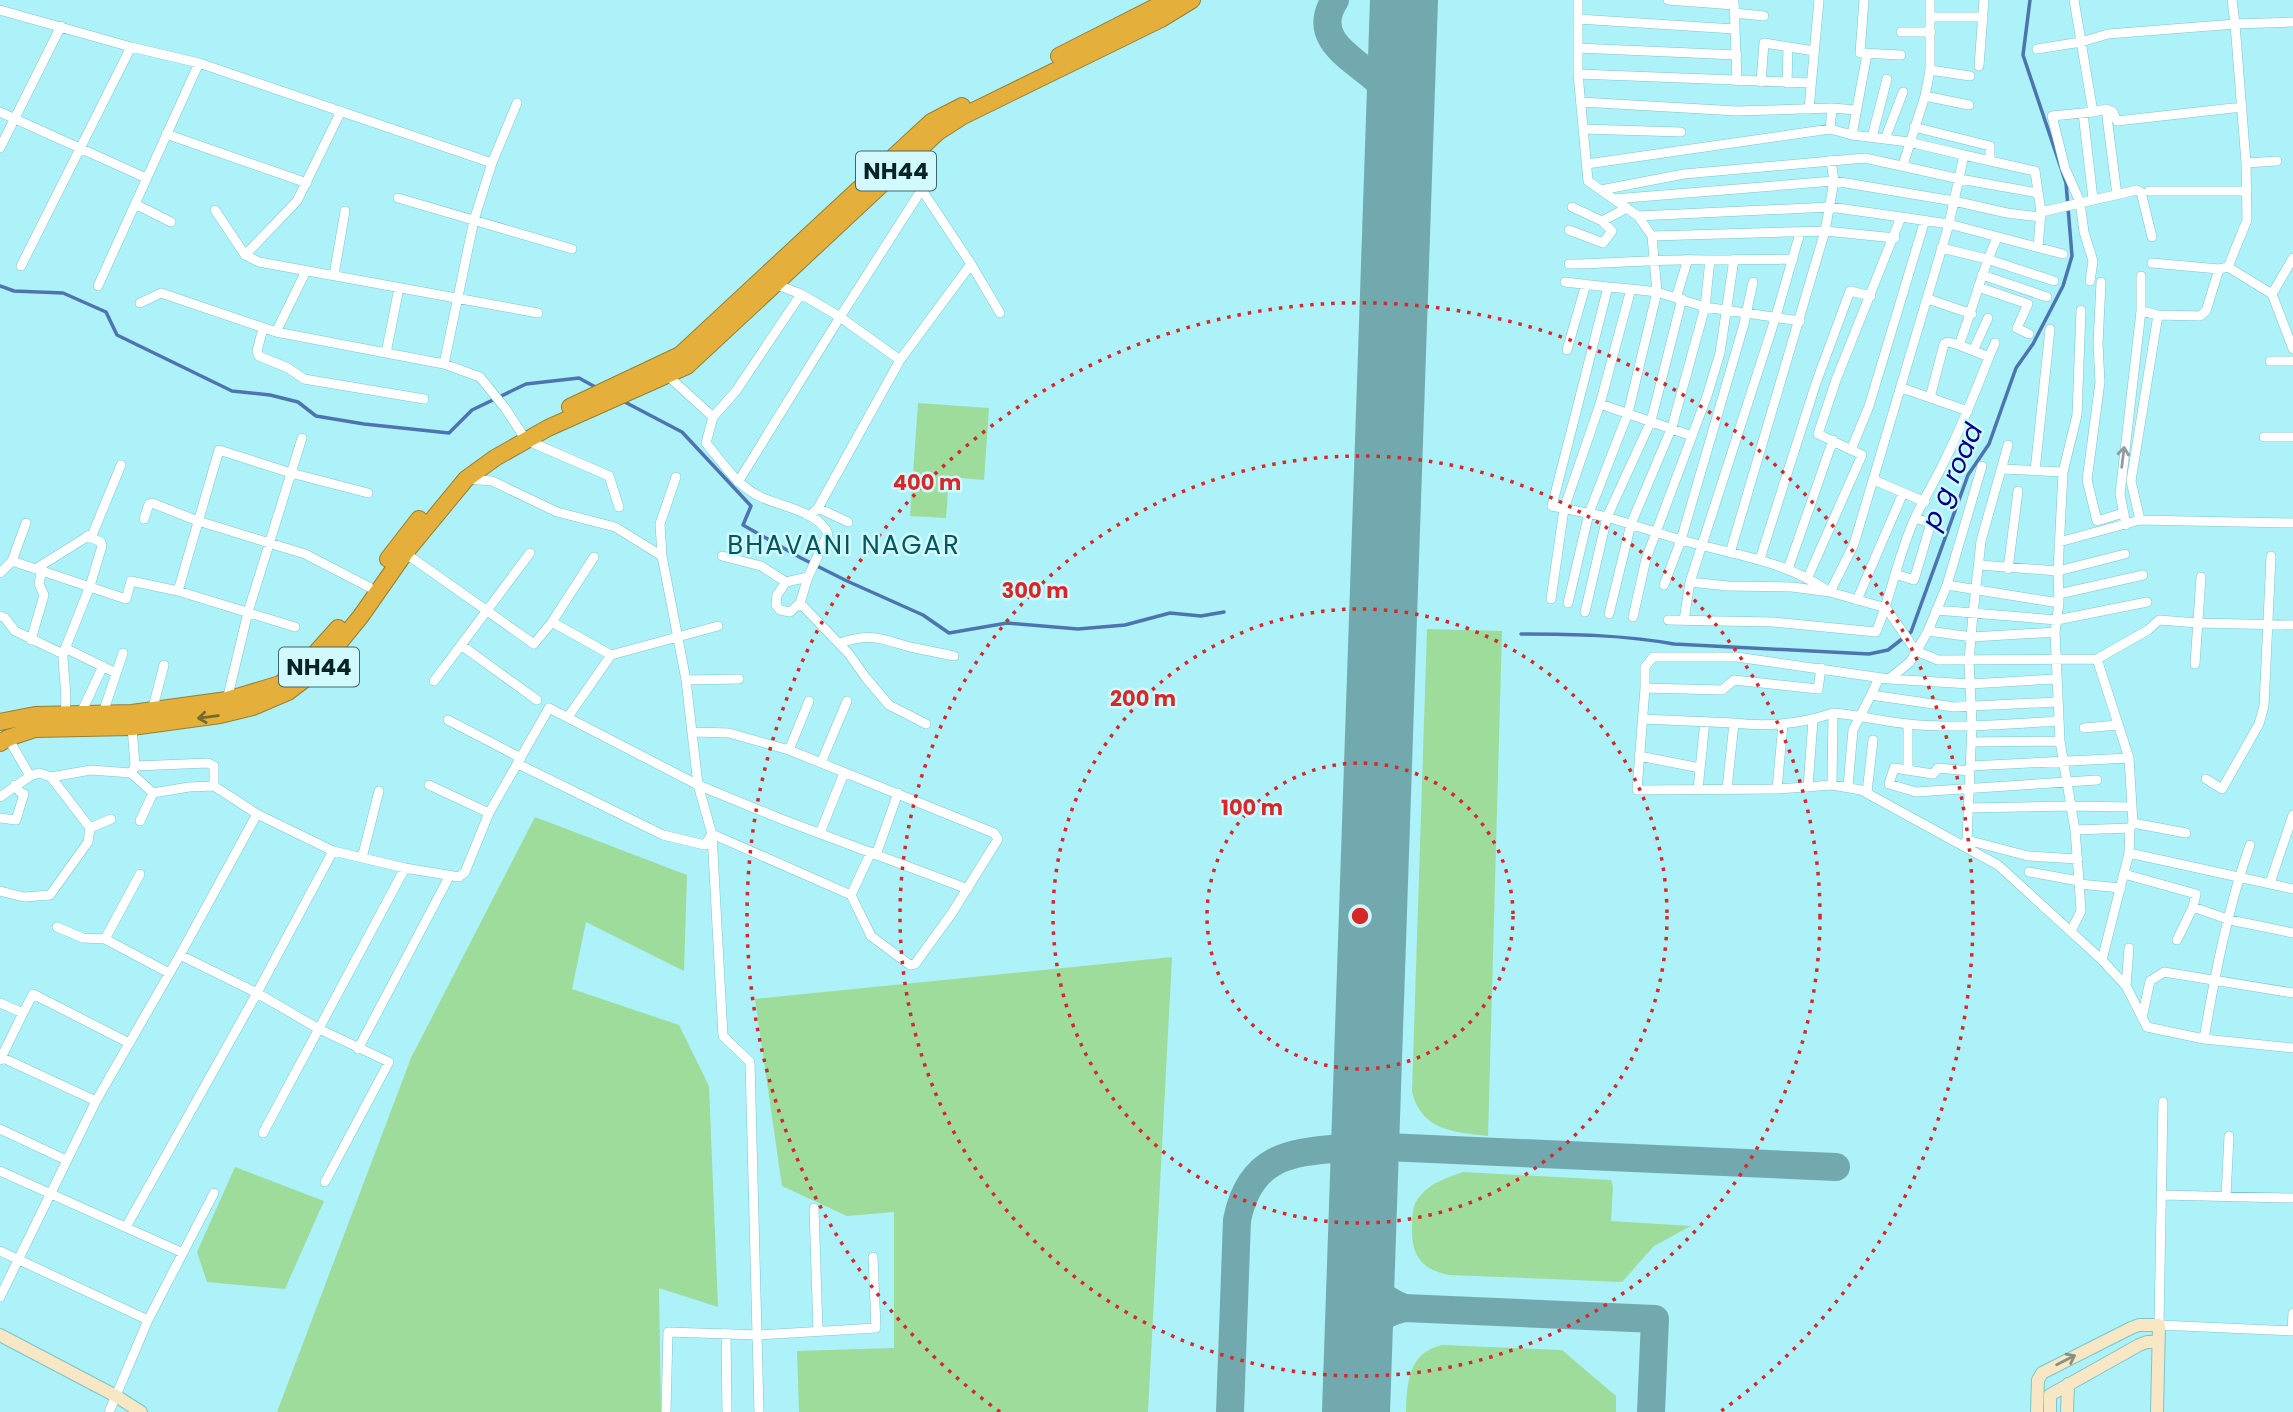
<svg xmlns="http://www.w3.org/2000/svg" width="2293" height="1412" viewBox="0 0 2293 1412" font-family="Poppins,sans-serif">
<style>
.green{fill:#9ddc9b}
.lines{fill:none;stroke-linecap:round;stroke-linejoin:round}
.stream{stroke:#4e74b0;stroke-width:3.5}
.taxiway{stroke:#72a9ae;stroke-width:28}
.runway{stroke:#72a9ae;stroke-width:68}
.street-casing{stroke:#7fc4cb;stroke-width:10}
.secondary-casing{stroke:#7fc4cb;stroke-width:14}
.highway-casing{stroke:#967f34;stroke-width:18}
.street{stroke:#fff;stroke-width:9}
.secondary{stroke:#f7e7c4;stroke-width:12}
.highway{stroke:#e4b03b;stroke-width:16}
.oneway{stroke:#8f9c9d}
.oneway2{stroke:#756a30}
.oneway3{stroke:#8b8f7d}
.ring{fill:none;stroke:#d62828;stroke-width:3.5;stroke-dasharray:3.5 7}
.labels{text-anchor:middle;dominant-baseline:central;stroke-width:5;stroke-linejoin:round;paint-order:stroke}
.shield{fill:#d2fafe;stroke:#436467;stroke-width:2}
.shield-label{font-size:23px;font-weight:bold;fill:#062426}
.water-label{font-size:26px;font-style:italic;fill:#008;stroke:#d2fafe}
.neighbourhood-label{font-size:26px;letter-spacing:2px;fill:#03575d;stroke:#d2fafe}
.centre{fill:#d62828;stroke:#d2fafe;stroke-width:3.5}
.ring-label{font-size:21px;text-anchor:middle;font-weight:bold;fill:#d62828;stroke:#d2fafe;stroke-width:5;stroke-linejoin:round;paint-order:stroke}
</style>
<rect width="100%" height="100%" fill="#adf2f9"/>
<path class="green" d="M918,403l71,5 -5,72 -35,-3 -3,41 -36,-2z
M1427,629l75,2 -14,505c-34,-4 -66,-5 -76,-44z
M535,817l152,58 -3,96 -98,-49 -14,67 107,36 30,61 9,221 -59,-19 2,124h-384l134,-354z
M1172,957l-24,455h-349l-2,-61 97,-3v-136l-47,4 -65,-30 -27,-187z
M235,1167l89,34 -39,88 -78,-7 -10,-30z
M1463,1172l148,8 2,7 -2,34 80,5 -37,20 -32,36 -173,-7c-29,-6 -38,-21 -37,-50 1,-12 0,-21 9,-30 11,-13 26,-17 42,-23z
M1442,1345l120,5 54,46v16h-210c1,-29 2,-59 36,-67z"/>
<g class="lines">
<path class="stream" d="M0,286l14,5 49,2 43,19 11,23 115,56 38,4 28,7 18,14 48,8 85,9 23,-23 54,-26 53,-6 20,11
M621,400l61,32 69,74 -8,19 58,33 46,23 76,34 26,18 58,-10 71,6 47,-4 45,-12 31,3 23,-4
M1521,634c51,0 103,1 153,10l195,10 19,-4 23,-18 57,-157 21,-31 27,-76 17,-24 30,-58 9,-30 -6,-73 -43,-128 7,-55"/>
<path class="taxiway" d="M1335,0c-27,42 25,61 47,85 8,10 13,21 18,33
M1401,127l22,-108 -5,-19
M1360,1261c7,25 20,37 44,47
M1358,1353c6,-25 20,-39 46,-45l251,11 -4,93
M1230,1412l7,-192c15,-74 66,-67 127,-74l472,21"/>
<path class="runway" d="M1356,1412l48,-1412"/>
<g class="street-casing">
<path id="street" d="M1668,0l66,5
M1734,0l3,81
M1864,0l-4,53 41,2
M1930,0v70l40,6
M2074,0l19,112
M0,10l131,37 68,16 293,100
M1734,13l30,3
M1931,17h52
M1578,19l156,10
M1901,32h30
M1578,48l159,7
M2037,49l44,-7 27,-8 127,-10 -3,-24
M1867,54l-15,81 57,7 55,13
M1979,66l5,-66
M1578,74l233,9
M1761,82l3,-39 50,8
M1787,83l1,-36
M1925,96l44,9
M1581,102l156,9 95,-3 24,2
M1809,109l10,-109
M2106,109l11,86
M0,112l146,66
M2083,113l10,86
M1914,127l76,19v14
M1583,129l98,3
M1830,129l22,6
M166,134l141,49
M1872,137l15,-58
M1885,139l18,-47
M0,148l61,-122
M904,163l67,101 29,49
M2246,163l31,-2
M1587,164l243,-35 2,-21
M1903,165l22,-69 5,-26
M1601,190l83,-16 181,-16 95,21 78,14
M2149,191h98
M398,198l174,51
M1614,199l220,-18 120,20 53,12 34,4
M135,204l36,18
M215,210l30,45 14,7 279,51
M2041,212l96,-22 4,2 11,45
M1638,216l192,-9 71,10
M1602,221l25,-13
M1569,230l34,13 9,-12 -10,-10 -30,-14
M1652,236l173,-5 70,7
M1941,248l46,11 67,22
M245,255l52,-54 44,-90
M1710,260l83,-1
M2152,263l67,6 9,-2 44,27 21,55
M1569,264c47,0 94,-6 141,-4l-5,47 -33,120 -41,97 -22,90
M21,266l110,-219
M2228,267l19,-47 -1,-57 -11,-139 58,-2
M334,275l11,-64
M1982,275l65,22
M2090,281l3,-20 -9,-29 -4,-30 -15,-34 -13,-52 41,-4 13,-3 7,3 4,9 125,-14
M1565,282l43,5
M2101,282l-3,62 2,38 -13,98 10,41 26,-8
M98,286l101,-223
M1978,287l50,17 -11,24 12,6
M1631,289l-23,-2 -56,219 55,11 74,23 63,-216 9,-42
M2272,294l21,-36
M1928,299l44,15
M140,303l21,-10 115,39 168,32 36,13 25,31 21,32 83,36 10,31
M2141,311l17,4 42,1 6,-5 13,-42
M263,328l-6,23 2,5 29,12 16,11 120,20
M276,332l30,-61
M1567,350l19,-66
M1973,351l15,-33
M386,353l13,-65
M1989,357l6,-14
M900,360l-60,-43 82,-128
M2270,361h23
M444,364l30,-144 18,-57 25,-60
M667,375l46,42 -7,26c16,19 29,40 51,52 19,11 63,16 71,39l-20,43 -8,26 -10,9 -10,-2 -4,-5 1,-10 9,-13
M1902,388l66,23
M1930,398l14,-54 4,-2 11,3
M1600,404l92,32
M713,417l23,-26 65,-97 -26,-10
M2264,437h29
M1851,450l18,-44 56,-186
M2003,469l60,3
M2035,471l15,-142
M676,477l-16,47 2,32 24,124 12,105 14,49 11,202 27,26 9,350
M468,479l24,2 65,31 58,15 47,29
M1874,480l51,22
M738,482l102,-165 -39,-23
M818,508l30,14
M810,516l8,-8 82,-148 71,-96
M144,519l5,-15 3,-1 46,18 107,33 64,33
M2140,520l-9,-39 27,-166
M2126,525l-6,-31 21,-183v-35
M2059,542l81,-22 153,3
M405,553l129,91 18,-22 42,-65
M1730,553l95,-322 9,-50 -3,-21
M722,556l39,10 25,16 22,-5
M1760,559l56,-176 34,-92 21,5
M12,561l14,-38
M1980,565l78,6 67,-17
M37,568l56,-35 28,-68
M1788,569l45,-129
M2008,569l10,-78
M0,573l12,-12 114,38 5,-18 47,10 117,36
M1895,574l19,6 17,-57 -16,-5
M1808,577l54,-122 -44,-21 18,-54 65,-163 48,7 15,-69 71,16 6,41 -3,35
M1690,582l38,4 64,1 38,5 56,16 30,43 22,9 159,-1 51,-29 11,-10 39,3 95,2
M1664,585l17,-45c50,14 103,20 147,51
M1947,585l112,18
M178,591l41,-141 72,23 77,20
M1830,592l24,-48 95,-320 114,30
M2059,594l84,-19
M1551,599l13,-90 36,-105 31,-115 26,3 48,15 95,14
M1857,600l46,-107
M800,603l49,51 17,24 23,27 37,19
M1568,603l21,-90 39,-100 29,-121 -5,-56 -14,-20 -50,-35 -10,-107v-74
M1936,610l121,10 90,-18
M1585,612l22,-95 44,-96 31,-122 -6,-1 12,-39
M0,616l5,2 10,13 48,23 27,-68 12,-40 -1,-4 -14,-6
M1633,617l13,-58 61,-163 13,-43 14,-94
M1668,620l105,2 103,10c15,-36 22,-76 38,-112 9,-20 21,-39 30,-58 17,-34 31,-69 45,-105l-30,-12c14,-36 22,-73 38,-107
M1684,620l6,-38 86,-266 24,-83
M552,622l59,33 -43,62
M1928,631l44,6 83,-5
M31,640l13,-45 -5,-11 3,-15
M839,643c33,-10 39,-5 71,4 14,3 29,6 44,9
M461,645l76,55
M65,648l51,25
M63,654c0,20 5,40 2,59
M611,655l107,-29
M2097,659l32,99 4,65 -3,5 -1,25 -27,107
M2195,664l6,-87
M1879,678l-8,17 83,12 103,-5
M1889,679l21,-17 18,-31 19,-46 35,-119
M2055,679l-85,5 -81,-5 -152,-22h-84l-8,10v21l-8,102 140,-1 55,-4 29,5 137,75 104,95 24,26 21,41 57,12 89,9
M686,680l53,-1
M434,681l96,-128
M1645,688l77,2 12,-10 84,9 3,-21
M227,700l21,-88 54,-174
M152,711l12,-46
M81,713l22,-47
M103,713l20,-60
M1642,719l92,4 -7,66
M448,720l73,38
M1734,723c33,4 67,1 99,-10
M1908,724v46
M132,727l3,39 -2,4
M2084,728l34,-3
M693,732l36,1 60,17 205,83 4,6 -46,74 -37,51 -5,1 -39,-29 -20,-41
M8,738l22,38
M1971,742l89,-1
M789,750l20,-49
M1639,756l61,12
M821,763l26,-62
M518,764l145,71 42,10 7,-11
M135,766l73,-3 6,3v20
M1970,766l159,-8
M1970,771l-32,-3 -5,6 -39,-6 -5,16 27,8 181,-12
M2206,779l16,10 37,-65 5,-18 7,-150
M429,785l60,28
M1832,785l1,-72c25,2 49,8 75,11 49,5 101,0 151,-3
M1848,786l5,-56 18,-35
M1808,787l5,-67
M1698,789l7,-68
M1777,789l6,-65
M1867,792l6,-52
M0,797l30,-21 9,-3 12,4 40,-7 40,3 22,20 36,-6 25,-1 43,28 76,37 72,17 54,9 6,-5 24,-59 60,-105 149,77 83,34 187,70
M1968,808l102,-2 61,1
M0,818l16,2 8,-26 -4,-2 -5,-7
M140,821l13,-28
M2133,823l53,10
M90,828l21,-9
M2075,830l55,-2
M820,833l24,-60
M712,834l139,61 20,-43
M1967,840l61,16 50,3
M1963,845l4,-5 5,-114 -3,-65 4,-47 8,-73 27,-96
M2129,853l164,36
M876,855l22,-62
M362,858l17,-67
M2029,872l50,9
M2124,874l72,20 -3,13
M2270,883l23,-68
M2079,884l42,4
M0,891l24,6 26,-2 38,-53 2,-14 -39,-51
M57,927l26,11 22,1 64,34
M2071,931l10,-20 -2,-30 -4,-51 -15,-89 -5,-109 4,-29 -1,-32 5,-99 14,-57 4,-105
M105,939l35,-65
M2177,940l16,-33 37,13 63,13
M180,955l77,38 62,36 70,33 -64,120
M2126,986l3,-38
M0,1003l23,10 10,-19 96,49
M2142,1018l8,-37 14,-9 129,21
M2204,1039c11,-65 24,-132 46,-194
M358,1049l91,-172
M1,1057l95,44
M0,1060l23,-47
M2163,1102l-4,223 134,6
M0,1129l66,31
M263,1133l142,-265
M0,1171l183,82
M2162,1195l131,3
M2226,1196l3,-60
M814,1208l4,122
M126,1227l131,-234 76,-142
M0,1251l148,69
M0,1297l96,-196 84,-146 77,-141
M2292,1331l1,-18
M726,1333l1,79
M109,1412l39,-92 66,-127
M666,1412l2,-80 90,3 118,-7 -3,-71"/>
</g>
<g class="secondary-casing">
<path id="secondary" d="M0,1335l116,61 25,16
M2037,1412l1,-32 4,-7 89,-45 8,-3h20l-2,87
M2050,1412v-17l89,-50 8,-3h11
M2067,1412l1,-28"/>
</g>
<g class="highway-casing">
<path id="highway" d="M1059,56l110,-56
M570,407l110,-52 251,-233 31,-16
M388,559l31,-40
M0,722l35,-7 97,-2 95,-13 53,-16 25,-19 33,-37
M0,743l8,-5 27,-9 97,-2 88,-12 33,-8 35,-15 29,-22 44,-54 44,-63 61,-74 29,-21 53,-30 139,-62 251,-234 25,-16 198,-97 31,-19"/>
</g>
<use href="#street" class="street"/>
<use href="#secondary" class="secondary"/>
<use href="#highway" class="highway"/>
</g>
<defs><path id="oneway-shaft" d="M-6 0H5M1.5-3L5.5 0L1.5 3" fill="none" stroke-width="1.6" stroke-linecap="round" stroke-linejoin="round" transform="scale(1.75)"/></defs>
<use class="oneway" href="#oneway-shaft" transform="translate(2123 457) rotate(-83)"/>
<use class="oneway2" href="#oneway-shaft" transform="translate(208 717) rotate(172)"/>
<use class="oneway3" href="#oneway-shaft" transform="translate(2066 1360) rotate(-27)"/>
<g class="ring">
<circle cx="1360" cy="916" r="153"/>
<circle cx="1360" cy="916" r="307"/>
<circle cx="1360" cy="916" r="460"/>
<path d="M1000 1412A613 613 0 1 1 1720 1412"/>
</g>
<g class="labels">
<g class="shield">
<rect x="856" y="151.5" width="80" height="39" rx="5"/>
<rect x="279" y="647.5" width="80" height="39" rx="5"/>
</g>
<g class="shield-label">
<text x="896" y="171">NH44</text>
<text x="319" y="667">NH44</text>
</g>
<g class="water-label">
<text transform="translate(1952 476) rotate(-66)">p g road</text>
</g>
<g class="neighbourhood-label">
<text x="844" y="545">BHAVANI NAGAR</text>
</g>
</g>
<circle cx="1360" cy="916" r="10" class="centre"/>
<g class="ring-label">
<text x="927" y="490">400 m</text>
<text x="1035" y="598">300 m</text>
<text x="1143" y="706">200 m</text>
<text x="1252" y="815">100 m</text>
</g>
</svg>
